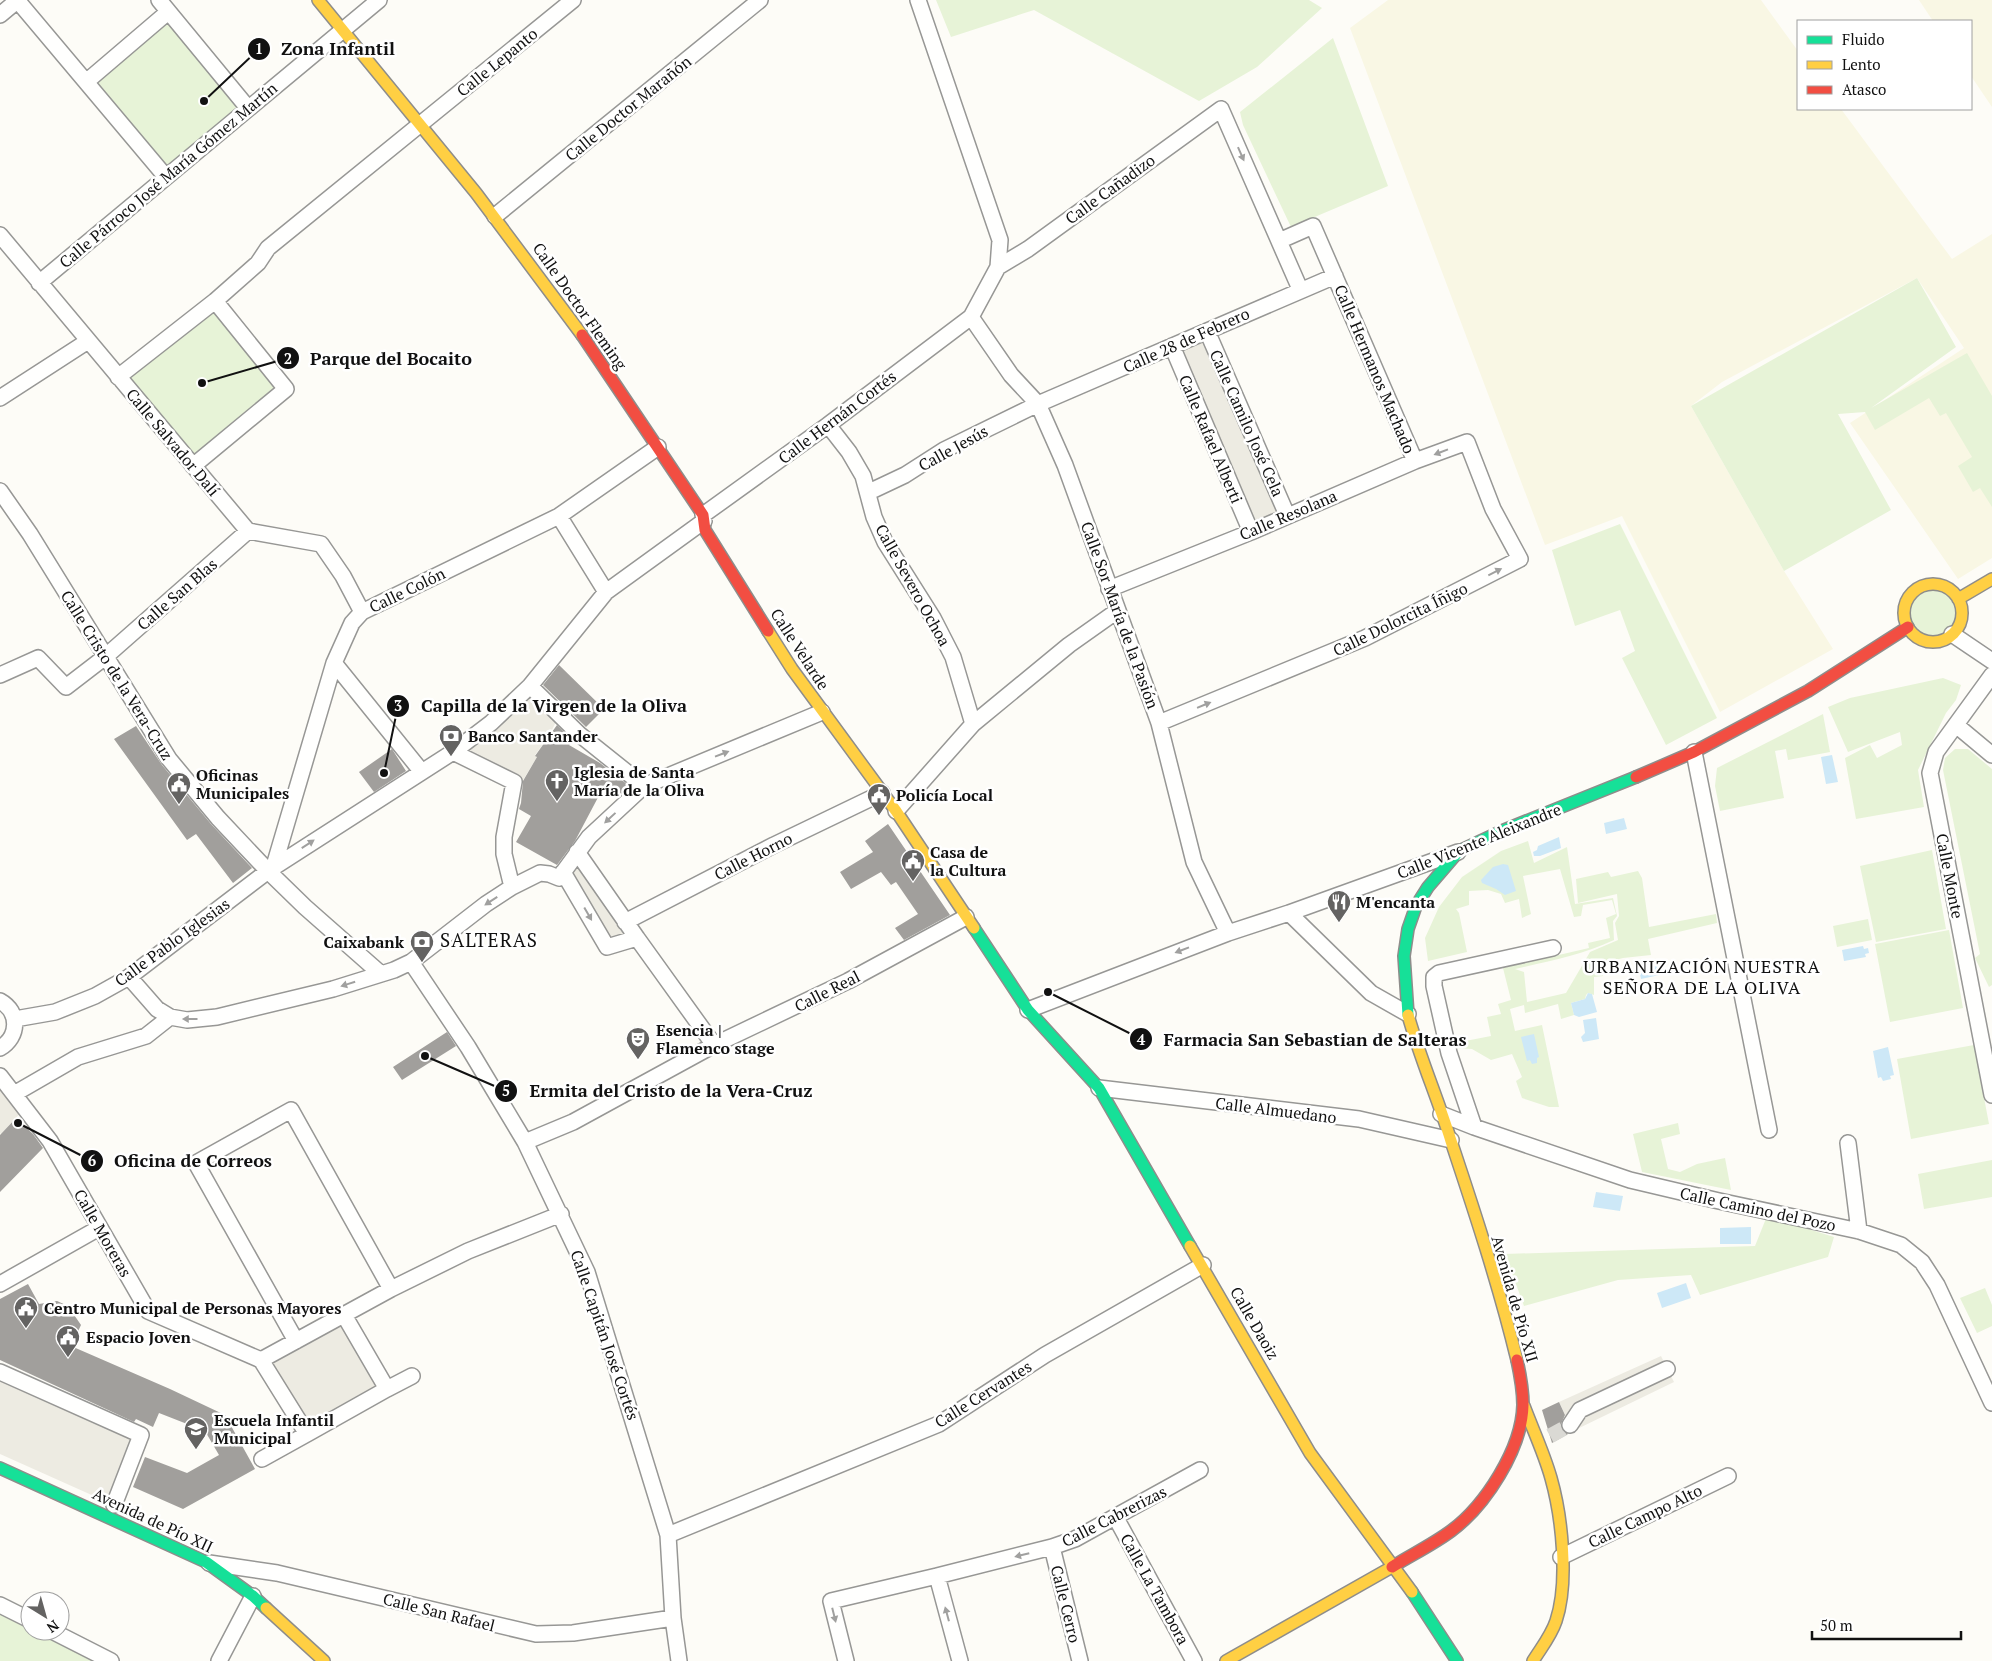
<svg xmlns="http://www.w3.org/2000/svg" width="1992" height="1661" viewBox="0 0 1992 1661" font-family="'PT Serif',serif">
<style>
.farmland{fill:#f9f7e4}
.green{fill:#e7f3d7}
.plaza{fill:#edebe2}
.water{fill:#cde8f7}
.building{fill:#a19f9c}
.lines{fill:none;stroke-linecap:round;stroke-linejoin:round}
.street-tunnel{stroke:#dad9d4;stroke-width:15;stroke-dasharray:15 8;stroke-linecap:butt}
.street-casing{stroke:#979795;stroke-width:18}
.fast-casing{stroke:#8e8d8b;stroke-width:14}
.slow-casing{stroke:#8e8d8b;stroke-width:14}
.jam-casing{stroke:#8e8d8b;stroke-width:14}
.street{stroke:#fffffe;stroke-width:15}
.fast{stroke:#16e098;stroke-width:11}
.slow{stroke:#ffcf43;stroke-width:11}
.jam{stroke:#f24e42;stroke-width:11}
.oneway{fill:#a0a09f}
.labels{text-anchor:middle;dominant-baseline:central;stroke-width:5;stroke-linejoin:round;paint-order:stroke}
.street-label{font-size:16px;fill:#111;stroke:#fff}
.poi-label{font-size:16px;font-weight:bold;fill:#111;stroke:#fff;text-anchor:start}
.neighbourhood-label{font-size:18px;letter-spacing:1px;fill:#111;stroke:#fff}
.quarter-label{font-size:19px;letter-spacing:1px;fill:#111;stroke:#fff}
.leader{fill:none;stroke:#111;stroke-width:2}
.callout-dot{fill:#111;stroke:#fff;stroke-width:2}
.mark-label{font-size:15px;text-anchor:middle;font-weight:bold;fill:#fff}
.callout-label{font-size:18px;text-anchor:middle;font-weight:bold;fill:#111;stroke:#fff;stroke-width:5;stroke-linejoin:round;paint-order:stroke}
</style>
<rect width="100%" height="100%" fill="#fdfcf7"/>
<path class="farmland" d="M1388,0h373l37,51v58h43l111,150 40,-25v324l-34,21 -108,-156 114,-75 -47,-70 -195,104 -31,24 93,165 49,78 -113,63 -98,-196 -77,29 -195,-517z
M1919,0h73v107l-21,-31v-55h-38z"/>
<path class="green" d="M936,0h373l13,8 -65,59 -58,34 -165,-91 -83,27z
M168,12l80,96 -82,69 -80,-95z
M1333,38l55,148 -97,41 -48,-102 -3,-13z
M1917,278l39,69 -85,61 96,-55 25,43v111l-12,-19 -7,4 -15,-26 14,-9 -26,-44 -6,3 -11,-18 -54,32 -10,-18 -27,2 53,96 -107,61 -93,-165z
M215,301l71,88 -93,77 -75,-89z
M1620,524l97,194 -51,27 -44,-87 13,-7 -15,-41 -45,16 -23,-76z
M1909 613a24 24 0 1 1 48 0a24 24 0 1 1-48 0Z
M1943,678l18,7 -5,15 -10,13 -28,57 6,37 -68,12 -11,-61 25,-13 7,13 25,-13 -2,-13 -52,20 -20,-45 22,-9z
M1823,714l7,38 -42,8 -2,-11 -11,2 9,47 -64,13 -5,-25 2,-18z
M1955,749h13l24,20v216l-3,2 -14,-29 5,-4 -37,-184 2,-12z
M1528,841l6,22 33,-16 8,57 38,-6 4,18 -4,5 1,19c-32,15 -65,21 -99,29l9,3 3,30 39,-9 24,-41 28,-12 -3,-17 4,-7 -2,-22 -39,9 -2,-24 32,-7 3,5 27,-6 4,7 7,49 67,-13 1,9 -69,16 3,16 -28,3 -23,6 3,12 -9,1v18l-6,-2 -2,2 -1,4 -14,4 3,12 -13,4 -3,-15 -33,9 -1,-8 -14,4 5,22 27,-6 17,82h-10l-27,-9 -6,-17 6,-4 -10,-23 -21,6 -19,-11 -16,-1 -1,-5 36,-7 -4,-19 14,-3 -3,-10 13,-4 -8,-32 86,-20 -1,-5 22,-5 -4,-20 10,-4 -4,-14 -29,5 -2,11 -7,1 -14,-48 -37,7 8,38 -9,4 -3,-19 -14,4 -4,-9 -13,-4 -19,1v14l-13,4 3,4 8,39 -39,9 -3,-23 14,-31 23,-30 39,-26z
M1932,850l14,79 -70,13 -16,-76z
M1868,919l4,21 -35,7 -4,-21z
M1949,930l14,78 -73,14 -15,-78z
M1974,1045l15,79 -78,15 -14,-80z
M1678,1123l2,11 -19,5 7,30 12,3 17,-8 28,-6 6,32 -89,-18 -9,-38z
M1992,1160v37l-68,12 -6,-35z
M1767,1216l67,21 -6,20 -128,38 -9,-20 -73,5 -94,26 -19,-52 250,-8z
M1985,1288l7,17v21l-15,7 -17,-35z
M0,1605l30,15v11h22l59,30h-111z"/>
<path class="plaza" d="M1207,331l80,184 -36,17 -79,-186z
M530,686l29,30 -10,20 -14,19 2,2 -17,28 -67,-33z
M577,852l60,86 -30,9 -44,-75z
M0,1076l25,32 -24,26 -1,-1z
M344,1315l43,74 -80,45 -46,-74z
M1661,1356l13,26 -101,49 -14,-29z
M0,1372l141,63 -27,70 -114,-51z"/>
<path class="water" d="M1832,755l6,27 -12,2 -5,-27z
M1624,818l3,11 -21,5 -2,-11z
M1559,837l2,11 -21,8h-6l-1,-4 4,-2 1,-4z
M1503,864l5,1 8,26 -11,4 -9,-6 -14,-6 -1,-3 12,-13z
M1863,946l1,3 4,-1 1,5 -4,1 1,3 -22,4 -2,-11z
M1662,964l2,10 -23,5 -2,-10z
M1588,993l4,1 5,18 -18,5 -5,-2 -3,-12 14,-4z
M1596,1018l3,21 -16,3 -2,-5 4,-4 -2,-13z
M1534,1034l5,23 -2,1v5l-5,1 -2,-4 -3,1 -6,-24z
M1888,1047l6,28 -4,1 1,3 -8,2 -2,-4 -3,1 -5,-27z
M1596,1192l27,4 -3,15 -27,-4z
M1751,1227v17h-31v-16z
M1686,1283l5,15 -29,10 -5,-15z"/>
<path class="building" d="M559,665l45,44 -18,18 -43,-42z
M557,725l16,16 -4,4 31,18 28,22 -9,12 -16,-9 -28,53 -18,24 -41,-23 15,-26 -12,-7 2,-6 2,-22 14,-24 -2,-1z
M136,726l26,39 49,59 41,44 -19,15 -37,-49 -9,6 -73,-101z
M392,749l14,22 -32,21 -15,-20z
M888,824l62,91 -46,25 -9,-12 23,-14 -22,-32 -5,3 -10,-13 -30,17 -11,-17 33,-20 -8,-11z
M447,1032l9,14 -54,34 -9,-13z
M16,1118l17,16 10,14 -43,44v-57z
M28,1284l11,20 18,-3 11,5 13,19 -10,21 99,43 55,26 30,54 -72,40 -50,-22 12,-30 42,16 32,-18 -14,-24 -46,-18 -6,14 -17,-8 -2,3 -134,-62v-61z
M1559,1402l6,13 -4,9v5l7,5 -16,9 -10,-33z"/>
<g class="lines">
<path class="street-tunnel" d="M1550,1436l20,-11"/>
<g class="street-casing">
<path id="street" d="M17,0l149,177
M159,0l89,108
M0,15l18,-15
M86,82l82,-70
M495,216l265,-216
M0,235l248,296 73,13 22,32 19,36
M1279,241l34,-15 102,235
M998,267l30,-18 193,-140 79,180
M39,283l340,-283
M971,317l40,58 27,29 27,61 94,258 35,139 34,71
M1207,331l80,184
M1172,346l79,186
M118,377l97,-76 43,-38 10,-15 305,-248
M0,398l88,-57
M828,425l21,27 14,24 11,41 11,25 48,76 20,39 20,67
M193,466l93,-77 -71,-88
M0,491l30,43 139,225 49,59 50,53 37,36 76,67
M869,492l36,-17 39,-25 94,-46 297,-128
M703,515l125,-90 143,-108 27,-50 2,-27 -82,-240
M559,516l47,76
M1109,589l142,-57 164,-71 52,-19 26,67 27,50 -155,79 -206,85
M1952,634l40,27
M334,663l88,109
M0,675l38,-17 28,29 39,-30 143,-126
M1992,675l-56,77 -6,21 62,322
M530,686l49,48 65,52
M1956,725l36,30
M453,752l61,30 -10,55v17l8,33
M1694,752l75,378
M896,811l77,-87 96,-79 48,-34
M274,866l60,-203 18,-40 10,-11 197,-96 99,-69
M563,872l44,75 30,-9 -60,-86
M1289,913l82,80 37,21
M625,922l149,-77 108,-52
M637,938l77,107
M411,962l57,85 57,95 62,130 81,263 5,83 6,43
M129,977l28,32 13,8 17,3 30,-3 116,-28 61,-19 17,-8 75,-58 26,-17 28,-14 9,1 10,4 30,-41 55,-51 178,-74
M0,1001c20,11 19,36 0,47
M1028,1010l200,-77 61,-20 169,-61
M15,1019l40,-7 40,-16 34,-19 139,-106 185,-119 38,-29 39,-37 76,-94 98,-71
M0,1076l50,65 98,170 113,49 130,-71 77,-38 93,-37
M1099,1088l260,31 92,21
M14,1094l64,-37 68,-21 24,-19
M1441,1114l33,13 156,53 89,21 140,30 42,14 21,17 15,23 55,118
M1474,1127l-25,-74 -15,-67v-9l5,-4 114,-25
M525,1142l48,-20 141,-77 134,-64 118,-64
M1848,1143l11,88
M0,1284l99,-56
M296,1341l-100,-178 95,-53 100,179
M261,1360l46,74 80,-45 -43,-74
M0,1372l141,63 -27,70
M387,1389l25,-13
M1570,1425l10,-15 87,-41
M262,1459l45,-25
M1116,1518l78,143
M668,1535l271,-111 106,-69 158,-90
M1052,1547l28,114
M1561,1557l167,-81
M209,1563l68,10 259,61 37,-1 100,-15
M937,1576l115,-29 23,-8 125,-69
M0,1605l30,15
M52,1631l59,30
M219,1661l34,-65
M846,1661l-15,-60 106,-25 23,85"/>
</g>
<g class="fast-casing">
<path id="fast" d="M974,928l54,82 71,78 91,158
M1408,1015l-4,-59 4,-27 8,-23 12,-19 31,-36 45,-21 132,-53
M0,1468l206,94 47,34 13,12
M1412,1592l45,69"/>
</g>
<g class="slow-casing">
<path id="slow" d="M318,0l158,193 106,142
M1904 613a29 29 0 1 1 58 0a29 29 0 1 1-58 0Z
M1958,599l34,-20
M768,631l24,38 104,142 78,117
M1408,1015c12,43 30,84 43,126 24,72 48,145 66,219
M1190,1246l120,207 102,139
M1524,1406c9,24 20,47 27,72 11,39 18,104 5,143 -5,15 -15,27 -23,40
M266,1608l58,53
M1226,1661l166,-94"/>
</g>
<g class="jam-casing">
<path id="jam" d="M582,335l121,180 2,15 63,101
M1636,777l58,-25 114,-61 100,-64
M1392,1567c19,-12 40,-22 59,-36 34,-25 71,-82 72,-126 0,-14 -3,-31 -6,-45"/>
</g>
<use href="#street" class="street"/>
<use href="#fast" class="fast"/>
<use href="#slow" class="slow"/>
<use href="#jam" class="jam"/>
</g>
<defs><path id="oneway-solid" d="M-6-.8H1V-3.2L6.5 0L1 3.2V.8H-6Z" transform="scale(1.25)"/></defs>
<g class="oneway">
<use href="#oneway-solid" transform="translate(1241 154) rotate(66)"/>
<use href="#oneway-solid" transform="translate(1441 452) rotate(159)"/>
<use href="#oneway-solid" transform="translate(1495 572) rotate(-27)"/>
<use href="#oneway-solid" transform="translate(1204 705) rotate(-22)"/>
<use href="#oneway-solid" transform="translate(722 754) rotate(-21)"/>
<use href="#oneway-solid" transform="translate(610 818) rotate(137)"/>
<use href="#oneway-solid" transform="translate(308 844) rotate(-33)"/>
<use href="#oneway-solid" transform="translate(491 901) rotate(147)"/>
<use href="#oneway-solid" transform="translate(588 914) rotate(60)"/>
<use href="#oneway-solid" transform="translate(1182 950) rotate(159)"/>
<use href="#oneway-solid" transform="translate(348 984) rotate(163)"/>
<use href="#oneway-solid" transform="translate(190 1019) rotate(180)"/>
<use href="#oneway-solid" transform="translate(1022 1555) rotate(166)"/>
<use href="#oneway-solid" transform="translate(947 1614) rotate(-105)"/>
<use href="#oneway-solid" transform="translate(834 1615) rotate(76)"/>
</g>
<defs>
<g id="bank-pin" transform="scale(1.25)"><path d="M0 17L-7.5 6A9.5 9.5 0 1 1 7.5 6Z" fill="#646362" stroke="#fff"/><path d="M-6-4H6V4H-6ZM0-2.3a2.3 2.3 0 1 0 0 4.6a2.3 2.3 0 1 0 0-4.6Z" fill="#fff"/></g>
<g id="church-pin" transform="scale(1.25)"><path d="M0 17L-7.5 6A9.5 9.5 0 1 1 7.5 6Z" fill="#646362" stroke="#fff"/><path d="M-1.2-6h2.4v3.5h3.3v2.4h-3.3V6h-2.4V-.1h-3.3v-2.4h3.3Z" fill="#fff"/></g>
<g id="civic-pin" transform="scale(1.25)"><path d="M0 17L-7.5 6A9.5 9.5 0 1 1 7.5 6Z" fill="#646362" stroke="#fff"/><path d="M-.6-6.5H3V-4.5H.6V-3L4-1V1h2V6H-6V1h2V-1L-.6-3ZM-1.2 2.5V6h2.4V2.5Z" fill="#fff"/></g>
<g id="restaurant-pin" transform="scale(1.25)"><path d="M0 17L-7.5 6A9.5 9.5 0 1 1 7.5 6Z" fill="#646362" stroke="#fff"/><path d="M-5-6h1v4h1v-4h1v4h1v-4h1v5L-1.5 .5V6h-2V.5L-5-1ZM5-6V6H3V1.5H1.5Q1.5-4 5-6Z" fill="#fff"/></g>
<g id="theatre-pin" transform="scale(1.25)"><path d="M0 17L-7.5 6A9.5 9.5 0 1 1 7.5 6Z" fill="#646362" stroke="#fff"/><path d="M-5-5.5Q0-4 5-5.5V0Q5 5 0 6Q-5 5-5 0ZM-3.3-2.5H-1v1.5H-3.3ZM1-2.5H3.3v1.5H1ZM-2.8 1Q0 5.5 2.8 1Z" fill="#fff"/></g>
<g id="school-pin" transform="scale(1.25)"><path d="M0 17L-7.5 6A9.5 9.5 0 1 1 7.5 6Z" fill="#646362" stroke="#fff"/><path d="M0-5L7-2L0 1L-7-2ZM-4 1L0 2.5L4 1V4Q0 6-4 4Z" fill="#fff"/></g>
</defs>
<g fill-rule="evenodd">
<use href="#bank-pin" x="451" y="736"/>
<use href="#church-pin" x="557" y="781"/>
<use href="#civic-pin" x="179" y="784"/>
<use href="#civic-pin" x="879" y="795"/>
<use href="#civic-pin" x="913" y="861"/>
<use href="#restaurant-pin" x="1339" y="902"/>
<use href="#bank-pin" x="422" y="942"/>
<use href="#theatre-pin" x="638" y="1039"/>
<use href="#civic-pin" x="26" y="1308"/>
<use href="#civic-pin" x="68" y="1337"/>
<use href="#school-pin" x="196" y="1429"/>
</g>
<g class="labels">
<g class="street-label">
<text transform="translate(497 62) rotate(-39)">Calle Lepanto</text>
<text transform="translate(628 108) rotate(-39)">Calle Doctor Marañón</text>
<text transform="translate(168 175) rotate(-40)">Calle Párroco José María Gómez Martín</text>
<text transform="translate(1110 189) rotate(-36)">Calle Cañadizo</text>
<text transform="translate(580 306) rotate(55)">Calle Doctor Fleming</text>
<text transform="translate(1186 340) rotate(-24)">Calle 28 de Febrero</text>
<text transform="translate(1375 369) rotate(67)">Calle Hermanos Machado</text>
<text transform="translate(837 417) rotate(-37)">Calle Hernán Cortés</text>
<text transform="translate(1247 423) rotate(66)">Calle Camilo José Cela</text>
<text transform="translate(1211 439) rotate(67)">Calle Rafael Alberti</text>
<text transform="translate(173 442) rotate(50)">Calle Salvador Dalí</text>
<text transform="translate(953 448) rotate(-29)">Calle Jesús</text>
<text transform="translate(1288 515) rotate(-23)">Calle Resolana</text>
<text transform="translate(913 585) rotate(61)">Calle Severo Ochoa</text>
<text transform="translate(407 590) rotate(-26)">Calle Colón</text>
<text transform="translate(177 594) rotate(-41)">Calle San Blas</text>
<text transform="translate(1120 615) rotate(70)">Calle Sor María de la Pasión</text>
<text transform="translate(1400 619) rotate(-26)">Calle Dolorcita Íñigo</text>
<text transform="translate(800 649) rotate(57)">Calle Velarde</text>
<text transform="translate(117 675) rotate(58)">Calle Cristo de la Vera-Cruz</text>
<text transform="translate(1479 841) rotate(-22)">Calle Vicente Aleixandre</text>
<text transform="translate(753 856) rotate(-27)">Calle Horno</text>
<text transform="translate(1950 876) rotate(79)">Calle Monte</text>
<text transform="translate(172 942) rotate(-36)">Calle Pablo Iglesias</text>
<text transform="translate(827 991) rotate(-27)">Calle Real</text>
<text transform="translate(1276 1110) rotate(7)">Calle Almuedano</text>
<text transform="translate(1758 1209) rotate(12)">Calle Camino del Pozo</text>
<text transform="translate(103 1233) rotate(60)">Calle Moreras</text>
<text transform="translate(1515 1299) rotate(74)">Avenida de Pío XII</text>
<text transform="translate(1255 1323) rotate(60)">Calle Daoiz</text>
<text transform="translate(605 1335) rotate(71)">Calle Capitán José Cortés</text>
<text transform="translate(983 1394) rotate(-32)">Calle Cervantes</text>
<text transform="translate(1114 1516) rotate(-27)">Calle Cabrerizas</text>
<text transform="translate(1645 1516) rotate(-26)">Calle Campo Alto</text>
<text transform="translate(153 1520) rotate(25)">Avenida de Pío XII</text>
<text transform="translate(1155 1589) rotate(61)">Calle La Tambora</text>
<text transform="translate(1066 1604) rotate(76)">Calle Cerro</text>
<text transform="translate(439 1612) rotate(14)">Calle San Rafael</text>
</g>
<g class="poi-label">
<text x="468" y="736">Banco Santander</text>
<text x="574" y="772">Iglesia de Santa<tspan x="574" dy="18">María de la Oliva</tspan></text>
<text x="196" y="775">Oficinas<tspan x="196" dy="18">Municipales</tspan></text>
<text x="896" y="795">Policía Local</text>
<text x="930" y="852">Casa de<tspan x="930" dy="18">la Cultura</tspan></text>
<text x="1356" y="902">M'encanta</text>
<text x="404" y="942" text-anchor="end">Caixabank</text>
<text x="656" y="1030">Esencia |<tspan x="656" dy="18">Flamenco stage</tspan></text>
<text x="44" y="1308">Centro Municipal de Personas Mayores</text>
<text x="86" y="1337">Espacio Joven</text>
<text x="214" y="1420">Escuela Infantil<tspan x="214" dy="18">Municipal</tspan></text>
</g>
<g class="neighbourhood-label">
<text x="1702" y="966">URBANIZACIÓN NUESTRA<tspan x="1702" dy="21">SEÑORA DE LA OLIVA</tspan></text>
</g>
<g class="quarter-label">
<text x="489" y="939">SALTERAS</text>
</g>
</g>
<path class="leader" d="M204 101L259 49M202 383L288 358M384 773L398 706M1048 992L1141 1039M425 1056L506 1091M18 1123L92 1161"/>
<g class="callout-dot">
<circle cx="204" cy="101" r="5"/>
<circle cx="202" cy="383" r="5"/>
<circle cx="384" cy="773" r="5"/>
<circle cx="1048" cy="992" r="5"/>
<circle cx="425" cy="1056" r="5"/>
<circle cx="18" cy="1123" r="5"/>
<circle cx="259" cy="49" r="12"/>
<circle cx="288" cy="358" r="12"/>
<circle cx="398" cy="706" r="12"/>
<circle cx="1141" cy="1039" r="12"/>
<circle cx="506" cy="1091" r="12"/>
<circle cx="92" cy="1161" r="12"/>
</g>
<g class="mark-label">
<text x="259" y="54">1</text>
<text x="288" y="364">2</text>
<text x="398" y="711">3</text>
<text x="1141" y="1045">4</text>
<text x="506" y="1096">5</text>
<text x="92" y="1166">6</text>
</g>
<g class="callout-label">
<text x="338" y="55">Zona Infantil</text>
<text x="391" y="365">Parque del Bocaito</text>
<text x="554" y="712">Capilla de la Virgen de la Oliva</text>
<text x="1315" y="1046">Farmacia San Sebastian de Salteras</text>
<text x="671" y="1097">Ermita del Cristo de la Vera-Cruz</text>
<text x="193" y="1167">Oficina de Correos</text>
</g>
<rect x="1797" y="20" width="175" height="90" fill="#ffffff" stroke="#a0a0a0"/>
<rect x="1807" y="36" width="25" height="8" fill="#16e098" stroke="#a0a0a0"/>
<text x="1842" y="45" font-size="15" fill="#111111">Fluido</text>
<rect x="1807" y="61" width="25" height="8" fill="#ffcf43" stroke="#a0a0a0"/>
<text x="1842" y="70" font-size="15" fill="#111111">Lento</text>
<rect x="1807" y="86" width="25" height="8" fill="#f24e42" stroke="#a0a0a0"/>
<text x="1842" y="95" font-size="15" fill="#111111">Atasco</text>
<g transform="translate(45 1616) rotate(143)"><circle r="24" fill="#ffffff" stroke="#a0a0a0"/>
<path d="M0-4L9 19L0 12L-9 19Z" fill="#646362"/>
<text y="-8" font-size="14" font-weight="bold" text-anchor="middle" fill="#111111">N</text>
</g>
<path d="M1812 1631v8h149v-8" fill="none" stroke="#111111" stroke-width="2.5"/>
<text x="1820" y="1631" font-size="15" fill="#111111" stroke="#ffffff" stroke-width="4" paint-order="stroke">50 m</text>
</svg>
